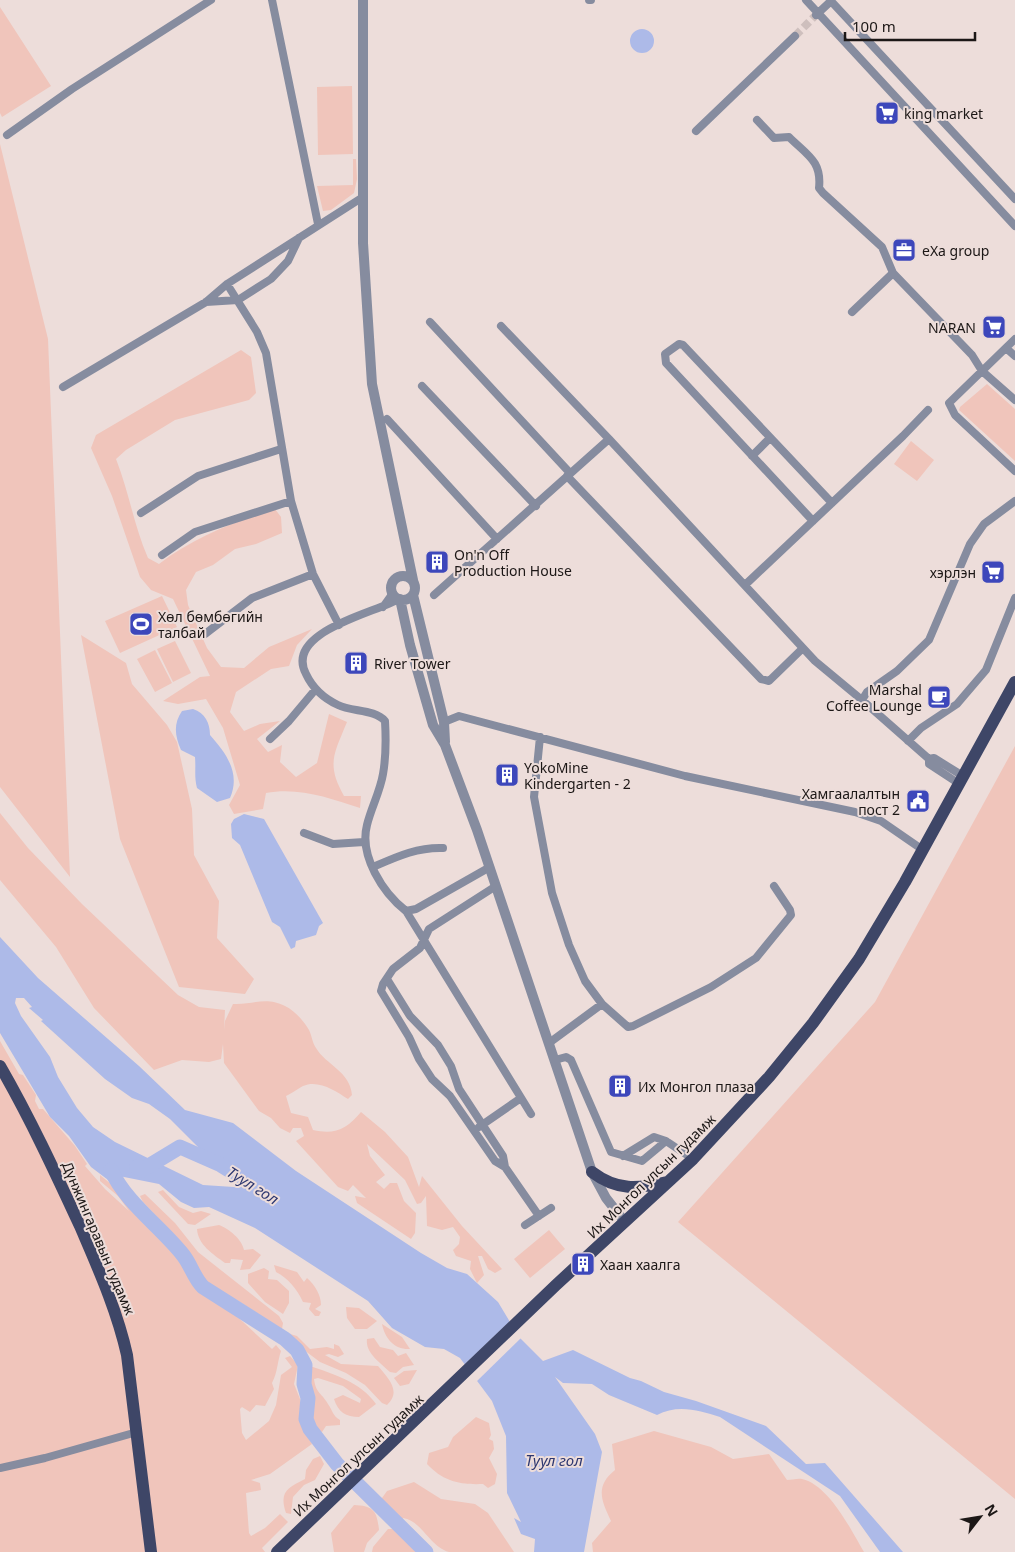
<svg xmlns="http://www.w3.org/2000/svg" width="1015" height="1552" viewBox="0 0 1015 1552" font-family="'Noto Sans',sans-serif">
<style>
.green{fill:#f0c5bb}
.water{fill:#adbae8;fill-rule:evenodd}
.pier{fill:#edddda}
.lines{fill:none;stroke-linecap:round;stroke-linejoin:round}
.river{stroke:#adbae8;stroke-width:15}
.minor-tunnel{stroke:#cebfbd;stroke-width:8;stroke-dasharray:8 4;stroke-linecap:butt}
.minor{stroke:#868c9f;stroke-width:8}
.tertiary{stroke:#868c9f;stroke-width:10}
.primary{stroke:#3e4667;stroke-width:12}
.labels{text-anchor:middle;dominant-baseline:central;stroke-width:4;stroke-linejoin:round;paint-order:stroke}
.poi-label{font-size:14px;fill:#1c1716;stroke:#edddda;text-anchor:start}
.street-label{font-size:14px;fill:#1c1716;stroke:#edddda}
.water-label{font-size:15px;font-style:italic;fill:#2d3770;stroke:#edddda}
</style>
<rect width="100%" height="100%" fill="#edddda"/>
<path class="green" d="M0,7l51,79 -49,31 -2,-4z
M352,86l1,68 -35,1 -1,-68z
M0,144l48,195 22,538 -70,-90z
M353,159h3l1,20 -3,14 -23,17 -8,1 -6,-25 36,-1z
M241,350l10,7 5,36 -7,7 -74,20 -49,30 -10,9c13,33 18,67 32,99l11,6c35,-27 75,-42 116,-55l6,8 1,16 -26,11 -21,5 -22,16 -17,7 -10,18 2,15 19,43 14,19 23,1 25,-21 43,-18 -15,16 -8,21 -18,3 -35,23 -6,20 14,19 16,-7 20,-3 -23,18 11,13 14,-7 -2,17 16,15 21,-14 12,-49 18,8c-13,32 -21,42 -3,74h17l-1,12c-31,-10 -61,-21 -94,-15l-3,16 -29,5 -5,-9 11,-20 -17,-57 -17,-29 -28,5 -15,-3 37,-24 10,-1 -37,-77 -22,-9 -11,-13 -28,-81 -21,-48 5,-13z
M987,384l28,25v52l-56,-51 1,-3z
M911,441l23,19 -17,21 -23,-17z
M162,596l15,31 -57,26 -15,-32z
M81,635l45,28 6,21 35,41 10,17 15,67 2,46 25,46 -2,37 37,41 -9,15 -66,-7 -59,-148z
M175,641l16,32 -18,9 -16,-33z
M155,650l17,33 -17,9 -18,-33z
M1015,746v753l-337,-277 197,-220z
M0,813l28,35 54,56 96,91 21,12 26,3 -1,20 1,-9 8,-17c21,1 32,-8 52,2 10,5 19,15 24,24 3,6 3,12 7,18 10,17 34,23 36,47l-4,4c-12,-8 -30,-20 -45,-13 -6,3 -10,7 -17,10l5,17 17,4 5,13c22,5 34,-1 48,-18l24,20 23,25 11,30 3,-11 40,50 40,43 -7,4 -7,-4 -6,-13h-4l6,19 -7,8 -7,-14 1,-8 -15,-5 -3,-6 6,-6 1,-7 -7,-10 -11,3 -15,-4 -1,-30 -5,7 -4,1 -12,-24 -38,-36 3,12 15,19 -9,7 8,7 6,-6h7l7,18 12,12 -1,20 -4,6 -54,-36 -2,-7 11,2 -13,-13 -5,6 -10,-4 -42,-46 8,-5 -3,-8h-8l-3,5 -10,-5 -9,-10 -12,-7 -35,-48 -1,-19 -2,15 -12,3 -27,-2 -28,10 -60,-62 -38,-61 -56,-67z
M0,1041l19,33 4,1 13,20 -1,6 4,8h4l32,37 12,18 -2,2 20,23 24,22 -11,-15 -18,-15v-6l28,23 53,61 16,27 31,22 44,41 4,-4 5,6c-4,12 -3,20 -9,32l2,6 -9,17 -9,-1 -6,7 -8,-5 -2,2 2,24 4,7 23,-19 7,-16 5,-30 11,-8 -7,-9 5,-2 8,9 -4,19 6,15 4,28 8,17 -42,30 -19,6 9,3 1,7 -15,3 3,40 2,3 14,-8 15,-14 8,8 -26,26 3,4h-265z
M163,1190l16,17 14,6 8,-2 10,3 -16,11 -7,-1 -30,-32z
M145,1194l30,29 23,29 81,64 4,7 -1,6 -45,-29 -19,-7 -13,-8 -9,-12 -2,-12 -11,-17 -40,-42 -3,-6z
M219,1225c10,4 23,14 25,25l9,-1 8,6 -11,14 -10,1 3,-10 -12,-1 -1,4h-5c-12,-9 -27,-18 -28,-34z
M549,1230l16,19 -35,29 -16,-19z
M274,1265l23,7 7,10 3,-4c8,7 14,17 14,27l-6,4 6,3 -2,4h-4l-6,-7 2,-6 -8,-1c-6,-13 -15,-24 -27,-30z
M264,1268l5,3 -1,8 9,1 12,11v12l-6,11 -18,-12 -17,-19v-9z
M346,1307l13,1 18,13 -10,8h-12l-8,-11z
M382,1324l20,13 8,12c-15,1 -25,-10 -28,-25z
M290,1334l7,2 13,13 17,-2 7,2v-5l5,2 5,8 -6,3 -9,-3 -4,1 16,9 37,2c10,12 24,25 9,39l-5,-2 -17,-18 -19,-12 -26,-11 -28,-21z
M374,1338l6,9 13,3 5,6 8,-3 8,12 -11,2 -7,6 -6,-1c-9,-9 -25,-19 -23,-33z
M310,1366c23,8 51,16 66,38l-17,13c-13,0 -21,-5 -25,-18l9,-4 17,8 1,-4 -18,-13 -25,-8 -4,1c2,15 8,14 14,25 5,7 4,11 12,16v5l-14,1 -4,6 -4,-1 -5,-10z
M417,1370l-8,14 -9,2 -6,-8 10,-7z
M476,1417l13,6 2,12 -2,4 4,2 1,8 -5,9 8,16 -2,10 -7,4 -5,-4c-24,1 -40,-3 -56,-20l2,-11 19,-6 5,-10z
M654,1431l57,16 22,12 36,-5 18,26c4,0 11,-2 15,-1 27,6 49,51 62,73h-271l-1,-9 19,-22c-10,-21 -16,-35 4,-51l-3,-26z
M320,1456l4,8 -9,16 -11,5 -11,12 -2,17 -5,-1c-7,-21 1,-25 19,-34l1,-9 7,-11z
M414,1482l27,17 34,5 13,9 26,39c-15,0 -53,0 -65,0 -19,-5 -28,-32 -46,-34l1,8c-12,-4 -20,-17 -22,-28l5,-7z
M354,1505c19,1 23,5 25,25l-12,13 -3,9h-30l-3,-19z
M388,1529h5l25,23h-46l1,-5z"/>
<path class="water" d="M630 41a12 12 0 1 1 24 0a12 12 0 1 1-24 0Z
M193,709c12,4 17,14 17,26 16,18 31,38 20,63l-13,4 -20,-14c-3,-12 -1,-18 -2,-31l-14,-7c-6,-14 -8,-26 1,-39z
M244,814l20,5 59,104 -4,3 -3,9 -20,6 -1,6 -4,2 -11,-22 -8,-5 -32,-77 -8,-7 -1,-14 3,-5z
M0,937l38,41 101,88 46,44 48,13 63,48 125,82 26,15 20,6 31,28 21,35 24,24 30,-11 57,28 11,3 23,11 32,9 70,25 40,38 19,-1 78,89h-23l-40,-56 -120,-79c-21,-7 -43,-13 -63,-2l-48,-20 -17,-11 -29,-1 -8,-6 40,57 7,18 -18,100h-50l1,-13 -14,-5 -7,-16 7,4 -14,-29 -1,-57 -14,-35 -32,-43 -16,-9 -19,-2 -33,-19 -24,-27 -113,-73 -46,-21 -15,1 -13,-6 -22,-18 -40,-8 3,7 -2,6 -29,-22 -22,-31 -19,-19 -50,-84zM16,998h8l8,9 -3,1 14,12 -2,1 64,58 27,19 17,6 21,15 32,32 38,22 -6,14 -31,-2 -88,-43 -22,-15 -16,-19 -19,-31 -8,-20 -29,-41 -6,-13z"/>
<path class="pier" d="M511,1320l11,17 -47,46 -12,-17z"/>
<g class="lines">
<path class="river" d="M137,1167l5,3 38,-23 41,18 34,21
M111,1170c15,33 50,57 72,85 8,10 11,23 20,32l82,52 12,11 8,15 -1,19 4,14 -2,21 4,10 27,35 89,88"/>
<path class="minor-tunnel" d="M795,36l21,-21"/>
<path class="minor" d="M272,0l46,224
M589,0h2
M806,0l209,226
M830,0l185,199
M816,15l15,-14
M757,120l17,18 15,-1c18,18 33,24 30,51l4,5 59,54 11,26 79,82 10,16 33,29
M696,131l99,-95
M7,135l65,-46 139,-89
M227,284l30,48 9,21 25,148 22,73 26,51
M206,302l32,-2 33,-21 17,-18 11,-23
M852,312l41,-39
M430,322l140,151
M1015,339l-66,64 6,12 60,56
M1006,348l9,8
M422,386l114,120
M63,387l143,-85 21,-18 136,-87
M387,419l110,120
M609,439l206,222 47,39 5,-8 30,-21 32,-31 41,-96 14,-20 31,-23
M752,456l17,-17
M567,476l194,203 8,2 34,-33
M141,513l57,-37 83,-27
M813,521l-147,-158 -1,-9 14,-10 4,1 149,158
M162,555l33,-23 96,-31
M745,585l158,-149 25,-26
M434,595l175,-156 -108,-113
M399,599c-27,15 -115,33 -93,75 7,15 17,24 32,31 14,7 37,4 47,16 1,17 1,36 -2,53 -3,18 -12,34 -16,51 -8,31 16,68 39,86l125,203
M383,607l10,-14
M205,634l47,-36 61,-24
M862,700l67,59v5l29,19
M444,722l15,-6 226,60 170,36 26,9 42,29
M540,737l-6,60 18,96 17,52 16,36 17,23 -53,39
M270,739l19,-18 26,-31
M908,741l13,-13 36,-24 29,-34 29,-72
M929,759l5,-1 29,18
M304,833l29,11 31,-2
M373,867c23,-10 44,-20 70,-19
M496,886l-67,43 -9,19 -27,21 -10,15 -2,7 28,46 10,22 13,20 18,17 45,65 10,6
M406,911l10,-2 74,-42
M387,979l23,37 28,29 13,21 8,23 44,67 2,11 34,49
M602,1004l26,23 5,-1 78,-39 45,-29 35,-43 -1,-5 -16,-24
M555,1060l11,-3 5,3 40,92 31,9 24,-20 27,18
M479,1127l42,-29
M623,1156l31,-19 12,4
M525,1225l26,-17
M0,1468l45,-10 92,-26"/>
<path class="tertiary" d="M363,0v243l9,141 41,196
M391 588a12 12 0 1 1 24 0a12 12 0 1 1-24 0Z
M413,595l31,127 1,20
M400,599l10,46 23,80 12,20 32,85 115,342 14,26 18,23"/>
<path class="primary" d="M0,1066c30,52 55,106 80,160 18,42 37,84 47,129l24,197
M592,1172c25,19 46,17 75,10
M277,1552l279,-267 137,-126 76,-82 44,-54 46,-64 46,-77 110,-200"/>
</g>
<defs>
<g id="supermarket-square" transform="scale(1.25)"><rect x="-9" y="-9" width="18" height="18" rx="4" fill="#3d47bb" stroke="#edddda"/><path d="M-6-5.5h2.5l.6 2H6L4.5 2H-2.5L-4.4-4H-6ZM-1.5 3.2a1.3 1.3 0 1 0 .1 0ZM3 3.2a1.3 1.3 0 1 0 .1 0Z" fill="#fff"/></g>
<g id="office-square" transform="scale(1.25)"><rect x="-9" y="-9" width="18" height="18" rx="4" fill="#3d47bb" stroke="#edddda"/><path d="M-6-3h4V-5.5h4V-3h4V5H-6ZM-1-4.5V-3h2v-1.5ZM-6 0V1H6V0Z" fill="#fff"/></g>
<g id="building-square" transform="scale(1.25)"><rect x="-9" y="-9" width="18" height="18" rx="4" fill="#3d47bb" stroke="#edddda"/><path d="M-4-6H4V6H1V3H-1V6H-4ZM-2.5-4.3h1.7v1.8h-1.7ZM.8-4.3h1.7v1.8H.8ZM-2.5-1h1.7V.8h-1.7ZM.8-1h1.7V.8H.8Z" fill="#fff"/></g>
<g id="stadium-square" transform="scale(1.25)"><rect x="-9" y="-9" width="18" height="18" rx="4" fill="#3d47bb" stroke="#edddda"/><path d="M0-5a6.5 5 0 1 0 0 10a6.5 5 0 1 0 0-10ZM-3.5-1.8h7v3.6h-7Z" fill="#fff"/></g>
<g id="cafe-square" transform="scale(1.25)"><rect x="-9" y="-9" width="18" height="18" rx="4" fill="#3d47bb" stroke="#edddda"/><path d="M-5.5-4.5H6V0H3Q3 3.5 0 3.5H-2.5Q-5.5 3.5-5.5 0ZM3-3.2v2h1.7v-2ZM-6 4.5H4V6H-6Z" fill="#fff"/></g>
<g id="civic-square" transform="scale(1.25)"><rect x="-9" y="-9" width="18" height="18" rx="4" fill="#3d47bb" stroke="#edddda"/><path d="M-.6-6.5H3V-4.5H.6V-3L4-1V1h2V6H-6V1h2V-1L-.6-3ZM-1.2 2.5V6h2.4V2.5Z" fill="#fff"/></g>
</defs>
<g fill-rule="evenodd">
<use href="#supermarket-square" x="887" y="113"/>
<use href="#office-square" x="904" y="250"/>
<use href="#supermarket-square" x="994" y="327"/>
<use href="#building-square" x="437" y="562"/>
<use href="#supermarket-square" x="993" y="572"/>
<use href="#stadium-square" x="141" y="624"/>
<use href="#building-square" x="356" y="663"/>
<use href="#cafe-square" x="939" y="697"/>
<use href="#building-square" x="507" y="775"/>
<use href="#civic-square" x="918" y="801"/>
<use href="#building-square" x="620" y="1086"/>
<use href="#building-square" x="583" y="1264"/>
</g>
<g class="labels">
<g class="poi-label">
<text x="904" y="113">king market</text>
<text x="922" y="250">eXa group</text>
<text x="976" y="327" text-anchor="end">NARAN</text>
<text x="454" y="554">On'n Off<tspan x="454" dy="16">Production House</tspan></text>
<text x="976" y="572" text-anchor="end">хэрлэн</text>
<text x="158" y="616">Хөл бөмбөгийн<tspan x="158" dy="16">талбай</tspan></text>
<text x="374" y="663">River Tower</text>
<text x="922" y="689" text-anchor="end">Marshal<tspan x="922" dy="16">Coffee Lounge</tspan></text>
<text x="524" y="767">YokoMine<tspan x="524" dy="16">Kindergarten - 2</tspan></text>
<text x="900" y="793" text-anchor="end">Хамгаалалтын<tspan x="900" dy="16">пост 2</tspan></text>
<text x="638" y="1086">Их Монгол плаза</text>
<text x="600" y="1264">Хаан хаалга</text>
</g>
<g class="street-label">
<text transform="translate(651 1176) rotate(-44)">Их Монгол улсын гудамж</text>
<text transform="translate(99 1238) rotate(67)">Дүнжингаравын гудамж</text>
<text transform="translate(358 1455) rotate(-43)">Их Монгол улсын гудамж</text>
</g>
<g class="water-label">
<text transform="translate(253 1185) rotate(32)">Туул гол</text>
<text x="554" y="1460">Туул гол</text>
</g>
</g>
<g transform="translate(980 1517) rotate(59)" stroke="#edddda" stroke-width="4" paint-order="stroke">
<path d="M0-4L9 19L0 12L-9 19Z" fill="#1c1716"/>
<text y="-8" font-size="14" font-weight="bold" text-anchor="middle" fill="#1c1716">N</text>
</g>
<path d="M845 32v8h130v-8" fill="none" stroke="#1c1716" stroke-width="2.5"/>
<text x="852" y="32" font-size="15" fill="#1c1716" stroke="#edddda" stroke-width="4" paint-order="stroke">100 m</text>
</svg>
